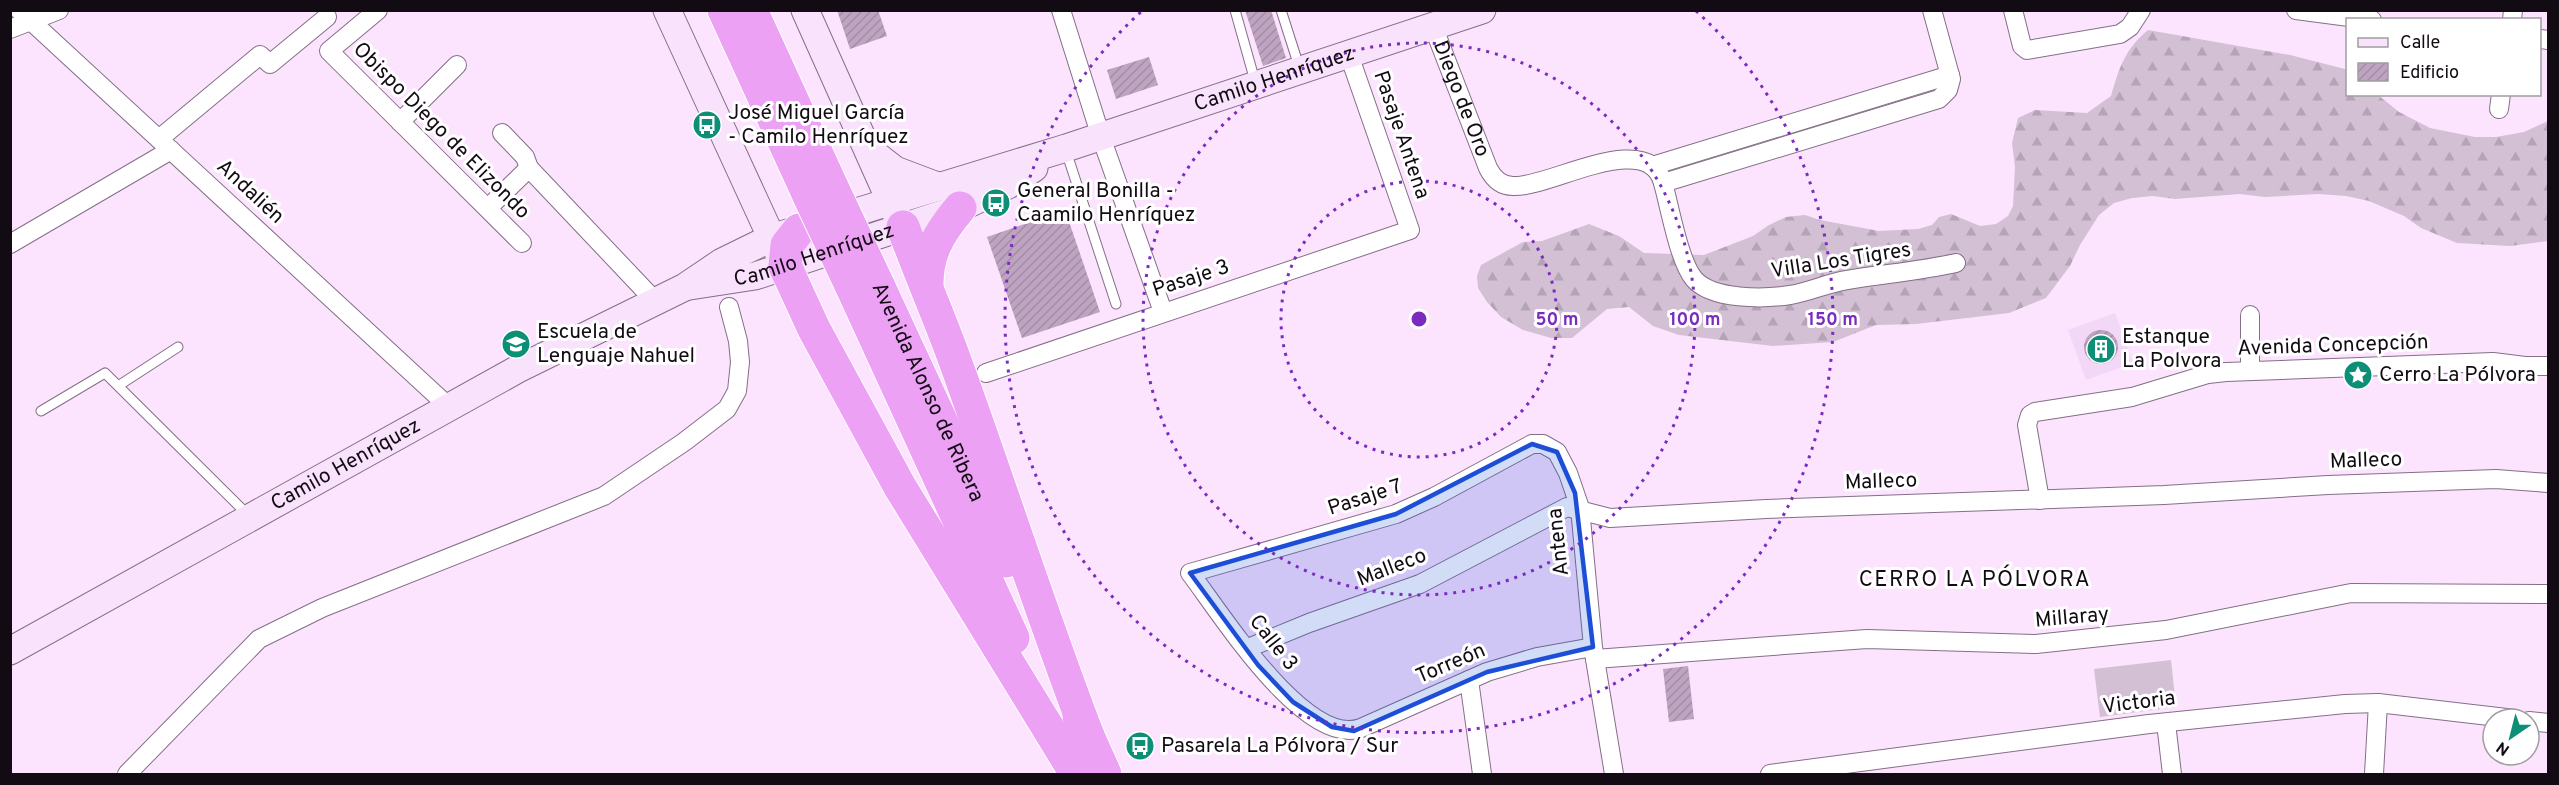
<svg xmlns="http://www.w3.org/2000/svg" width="2559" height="785" viewBox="0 0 2559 785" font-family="Overpass,sans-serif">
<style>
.built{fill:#f3d7f6}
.green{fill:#d3c0d5}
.forest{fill:url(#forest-firs)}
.building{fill:url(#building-hatch)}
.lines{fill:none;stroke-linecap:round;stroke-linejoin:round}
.lane-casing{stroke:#846f86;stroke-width:11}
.street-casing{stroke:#846f86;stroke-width:20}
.secondary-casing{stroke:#846f86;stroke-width:29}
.highway-casing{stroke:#fff;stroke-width:35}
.lane{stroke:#fff;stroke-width:9}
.street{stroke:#fff;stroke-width:18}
.secondary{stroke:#f9e3fc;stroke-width:27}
.highway{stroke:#eca1f5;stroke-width:33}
.highway-bridge-casing{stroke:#fff;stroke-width:35;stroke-linecap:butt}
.highway-bridge{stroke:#eca1f5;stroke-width:33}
.marked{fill:#1d4ed8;fill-opacity:0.2;stroke:#1d4ed8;stroke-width:4.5;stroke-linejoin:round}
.ring{fill:none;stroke:#7b2cbf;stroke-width:3;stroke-dasharray:3 6}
.labels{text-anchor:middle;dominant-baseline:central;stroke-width:6;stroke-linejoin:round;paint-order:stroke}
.street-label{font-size:21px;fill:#130b13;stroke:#fff}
.poi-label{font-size:21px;fill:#130b13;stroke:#fff;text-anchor:start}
.neighbourhood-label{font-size:22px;letter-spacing:1.5px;fill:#130b13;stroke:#fff}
.centre{fill:#7b2cbf;stroke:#fff;stroke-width:3}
.ring-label{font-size:18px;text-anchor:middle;font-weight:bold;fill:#7b2cbf;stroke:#fff;stroke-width:6;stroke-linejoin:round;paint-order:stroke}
</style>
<defs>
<pattern id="forest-firs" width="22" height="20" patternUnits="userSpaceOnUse" patternTransform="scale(1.5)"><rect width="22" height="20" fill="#d3c0d5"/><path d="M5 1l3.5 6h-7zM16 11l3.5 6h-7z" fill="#b4a4b6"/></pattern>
<pattern id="building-hatch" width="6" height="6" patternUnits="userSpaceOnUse" patternTransform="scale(1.5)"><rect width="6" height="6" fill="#bfa4c1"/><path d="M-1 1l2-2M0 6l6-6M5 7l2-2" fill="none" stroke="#a38ca5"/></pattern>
</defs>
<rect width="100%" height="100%" fill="#fce4fe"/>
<path class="built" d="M2115,313l18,50 -47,17 -18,-50z"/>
<path class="green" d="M2171,660l5,47 -76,10 -6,-48z"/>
<path class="forest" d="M2148,30l142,25 55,14 2,1 1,24 30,1 21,17 31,16 45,9h21l28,-5 24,-11v120l-38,5 -53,-3 -36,-15 -17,-12 -35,-15 -23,-5 -28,-2 -53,3 -25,-3 -65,5 -22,-3 -21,2 -18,5 -15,12 -19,30 -10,21 -24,32 -37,15 -93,11 -40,1 -43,17 -60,4 -94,-11 -26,-9 -24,-19 -22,2 -35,29h-21l-28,-8 -22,-13 -14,-15 -9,-14 -1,-12 4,-11 42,-23 19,-1 47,-17 30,12 25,17 60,2 49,-19 16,-11 17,-8 19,-2 15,5 59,11 39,-2 14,-4 7,-8 12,-3 29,12 16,-2 12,-8 5,-10 2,-39 -3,-24 6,-25 17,-8 52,3 24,-17c8,-28 14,-47 37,-66z"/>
<path class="building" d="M837,10h41l9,26 -37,13z
M1245,10h26l15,48 -23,8z
M1149,57l9,28 -42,14 -9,-29z
M1065,210l35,102 -78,26 -35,-101z
M2084 347a17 17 0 1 1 34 0a17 17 0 1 1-34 0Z
M1688,666l6,53 -25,3 -6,-53z"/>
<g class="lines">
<g class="lane-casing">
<path id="lane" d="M1235,10l18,64 -3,9
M1281,10l16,50 8,3
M1066,151l50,153
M118,386l60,-39
M41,411l64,-38 143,142"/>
</g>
<g class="street-casing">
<g id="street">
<path d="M19,10l430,397"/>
<path d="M378,10l-49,41 193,192"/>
<path d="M1061,10l40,127 62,175"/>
<path d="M2013,10l9,36 5,4 93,-16 10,-7 11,-17"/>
<path d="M2296,10l76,10"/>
<path d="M2512,20l1,-10"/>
<path id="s1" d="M1433,26l55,142c5,10 13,18 25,18 34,3 135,-59 150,-3l276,-84 9,-9 3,-11 -19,-69"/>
<path d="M10,29l49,-19"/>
<path d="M2540,39l8,1"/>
<path d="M2499,109l2,-15"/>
<path d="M400,122l57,-57"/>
<path d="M502,133l23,24 4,11"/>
<path d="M159,139l101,-84 10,9 57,-47"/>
<path d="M1652,166l298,-91"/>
<path d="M1663,183c7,25 16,78 31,96 18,21 70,20 96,16 19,-3 38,-12 57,-15 36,-6 73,-9 109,-17"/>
<path d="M488,208l41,-40 126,133"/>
<path d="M10,244l161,-94"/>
<path d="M2250,315v56"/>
<path d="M986,373l424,-143 -61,-175"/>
<path d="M2040,500l-13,-75 3,-10 5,-3 97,-15 76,-23 18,-2 267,-10 32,4h23"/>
<path d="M1593,647l-56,10 -50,15 -126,56c-56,20 -141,-116 -171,-155l206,-59 38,-17 98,-53h11l14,8 11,21 12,35 13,139 21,127"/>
<path d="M1248,648l61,-25 111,-39 147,-77 43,11 156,-9 398,-14 164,-10 168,-6 52,4"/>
<path d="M1595,659l272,-20 169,5 130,-14 185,-37 197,1"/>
<path d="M1469,680l13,94"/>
<path d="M2529,721l19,2"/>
<path d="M2166,723l6,51"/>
<path d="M127,774l132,-135 63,-31 282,-112 80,-54 43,-33 10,-18 3,-29 -2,-21 -9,-34"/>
<path d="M1770,774l379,-50 196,-20 33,-1 137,16"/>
<path d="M2374,774l4,-71"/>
</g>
</g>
<g class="secondary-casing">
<g id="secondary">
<path d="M667,10l112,244"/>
<path d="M805,10l93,208"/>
<path d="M868,149l27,21 45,17"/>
<path id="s2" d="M690,286l65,-10 205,-68 48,-23 26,-17"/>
<path id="s3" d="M10,651l508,-282 167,-82 37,-25 49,-24 295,-90 416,-138"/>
</g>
</g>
<g class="highway-casing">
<g id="highway">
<path d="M724,10l86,188"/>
<path d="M751,10l81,177"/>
<path d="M903,227c16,44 35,87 51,131 46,126 86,253 134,378"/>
<path d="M799,230l-12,15 -2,21 29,63 86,158 172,280"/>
<path id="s4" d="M878,285l128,276"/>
<path d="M927,288c-1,-34 12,-55 33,-80"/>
<path d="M856,296l157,342"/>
<path d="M1079,716l26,58"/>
</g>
</g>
<use href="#lane" class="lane"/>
<use href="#street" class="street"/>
<use href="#secondary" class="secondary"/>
<use href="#highway" class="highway"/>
<g class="highway-bridge-casing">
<path id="highway-bridge" d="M832,187l46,98
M810,198l46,98"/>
</g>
<use href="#highway-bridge" class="highway-bridge"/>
</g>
<path class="marked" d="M1532,444l25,8 18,41 18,154 -106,25 -133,59 -22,-4 -39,-25 -35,-37 -68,-92 206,-59z"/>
<g class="ring">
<circle cx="1419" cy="319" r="138"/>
<circle cx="1419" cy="319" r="276"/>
<path d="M1696 11A414 414 0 1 1 1142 11"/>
</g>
<defs>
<g id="bus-disc" transform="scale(1.5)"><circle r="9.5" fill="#0c8f76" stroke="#fff"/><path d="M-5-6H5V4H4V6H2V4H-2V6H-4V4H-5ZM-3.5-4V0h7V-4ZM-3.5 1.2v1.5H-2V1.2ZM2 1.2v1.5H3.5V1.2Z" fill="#fff"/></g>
<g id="school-disc" transform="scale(1.5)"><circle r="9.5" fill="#0c8f76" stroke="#fff"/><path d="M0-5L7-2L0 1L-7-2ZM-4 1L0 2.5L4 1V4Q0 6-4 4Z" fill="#fff"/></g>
<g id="building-disc" transform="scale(1.5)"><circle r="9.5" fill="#0c8f76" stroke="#fff"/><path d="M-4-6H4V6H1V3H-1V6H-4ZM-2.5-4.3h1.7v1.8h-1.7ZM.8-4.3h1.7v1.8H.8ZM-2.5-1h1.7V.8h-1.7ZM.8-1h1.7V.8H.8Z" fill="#fff"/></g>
<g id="sight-disc" transform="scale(1.5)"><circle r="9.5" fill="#0c8f76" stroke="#fff"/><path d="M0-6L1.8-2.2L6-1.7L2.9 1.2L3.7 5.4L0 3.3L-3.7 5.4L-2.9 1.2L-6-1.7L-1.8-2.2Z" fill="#fff"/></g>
</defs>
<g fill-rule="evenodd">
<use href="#bus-disc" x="707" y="125"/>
<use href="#bus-disc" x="996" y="203"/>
<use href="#school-disc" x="516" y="344"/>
<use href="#building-disc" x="2101" y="349"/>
<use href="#sight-disc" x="2358" y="375"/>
<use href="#bus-disc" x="1140" y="746"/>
</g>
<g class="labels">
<g class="street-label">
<text stroke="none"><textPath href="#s3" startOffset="1394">Camilo Henríquez</textPath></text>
<text stroke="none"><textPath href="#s1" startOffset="78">Diego de Oro</textPath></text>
<text transform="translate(441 131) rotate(45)">Obispo Diego de Elizondo</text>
<text transform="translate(1401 135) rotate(71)">Pasaje Antena</text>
<text transform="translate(250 192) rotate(43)">Andalién</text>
<text stroke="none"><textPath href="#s2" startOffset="128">Camilo Henríquez</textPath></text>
<text transform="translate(1841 261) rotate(-9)">Villa Los Tigres</text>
<text transform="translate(1191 279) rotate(-18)">Pasaje 3</text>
<text transform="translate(2333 346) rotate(-2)">Avenida Concepción</text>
<text stroke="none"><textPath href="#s4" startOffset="118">Avenida Alonso de Ribera</textPath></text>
<text transform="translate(2366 461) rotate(-2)">Malleco</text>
<text stroke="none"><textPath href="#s3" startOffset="384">Camilo Henríquez</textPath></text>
<text transform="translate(1881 482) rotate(-2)">Malleco</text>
<text transform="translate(1365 498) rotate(-18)">Pasaje 7</text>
<text transform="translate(1559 542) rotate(-96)">Antena</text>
<text transform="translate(1392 568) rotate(-21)">Malleco</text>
<text transform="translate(2072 618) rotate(-5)">Millaray</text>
<text transform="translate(1273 643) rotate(52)">Calle 3</text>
<text transform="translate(1451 664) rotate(-23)">Torreón</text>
<text transform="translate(2139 703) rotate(-7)">Victoria</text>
</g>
<g class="poi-label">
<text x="728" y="113">José Miguel García<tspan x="728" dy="24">- Camilo Henríquez</tspan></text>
<text x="1017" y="191">General Bonilla -<tspan x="1017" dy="24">Caamilo Henríquez</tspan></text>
<text x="537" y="332">Escuela de<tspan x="537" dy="24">Lenguaje Nahuel</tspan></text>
<text x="2122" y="337">Estanque<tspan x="2122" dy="24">La Polvora</tspan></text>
<text x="2379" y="375">Cerro La Pólvora</text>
<text x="1161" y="746">Pasarela La Pólvora / Sur</text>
</g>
<g class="neighbourhood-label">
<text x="1975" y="580">CERRO LA PÓLVORA</text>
</g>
</g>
<circle cx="1419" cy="319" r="9" class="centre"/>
<g class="ring-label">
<text x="1557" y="325">50 m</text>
<text x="1695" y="325">100 m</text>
<text x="1833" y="325">150 m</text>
</g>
<rect width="2559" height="785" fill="none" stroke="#130b13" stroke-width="24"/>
<rect x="2346" y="18" width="195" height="78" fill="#ffffff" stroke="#a19da1" stroke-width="1.5"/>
<rect x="2358" y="38" width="30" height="9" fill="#f9e3fc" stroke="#a19da1" stroke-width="1.5"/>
<text x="2400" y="48" font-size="18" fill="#130b13">Calle</text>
<rect x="2358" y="63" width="30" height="18" fill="url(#building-hatch)" stroke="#a19da1" stroke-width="1.5"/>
<text x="2400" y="78" font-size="18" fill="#130b13">Edificio</text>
<g transform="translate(2511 737) rotate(215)"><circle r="28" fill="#ffffff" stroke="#a19da1" stroke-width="1.5"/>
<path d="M0-4.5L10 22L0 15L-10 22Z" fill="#0c8f76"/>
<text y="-9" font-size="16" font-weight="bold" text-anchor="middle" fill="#130b13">N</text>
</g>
</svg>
